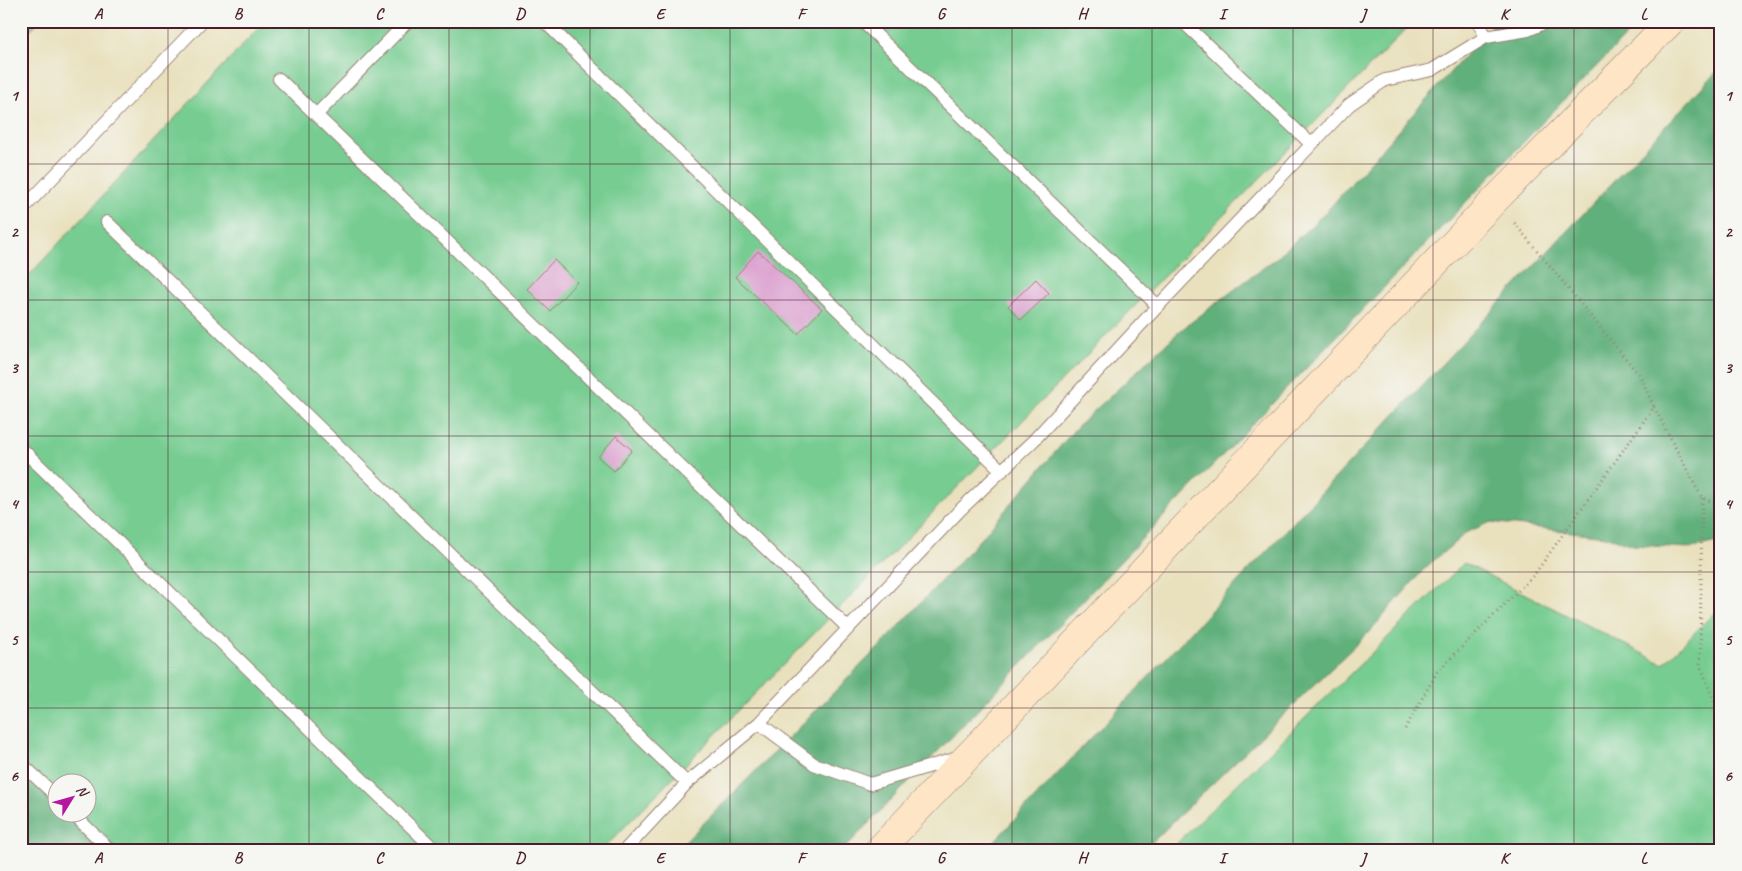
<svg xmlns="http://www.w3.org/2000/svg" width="1742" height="871" viewBox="0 0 1742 871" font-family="Caveat,sans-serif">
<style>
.green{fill:#76cc91;stroke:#60765e}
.forest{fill:#60b07b;stroke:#556853}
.building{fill:#dda5d1}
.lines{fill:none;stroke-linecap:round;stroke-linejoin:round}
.lane-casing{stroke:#9a8074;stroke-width:14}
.secondary-casing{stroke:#9a8074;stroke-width:29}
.path{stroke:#9a8074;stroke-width:3;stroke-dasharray:1 4;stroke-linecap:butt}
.lane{stroke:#fff;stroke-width:12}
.secondary{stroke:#fde5c5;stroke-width:28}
.grid{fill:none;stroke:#4a1f2b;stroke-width:1;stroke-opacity:0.55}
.neatline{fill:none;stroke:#4a1f2b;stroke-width:2}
.grid-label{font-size:16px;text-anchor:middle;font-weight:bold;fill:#4a1f2b}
</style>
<rect width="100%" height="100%" fill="#f6f6f2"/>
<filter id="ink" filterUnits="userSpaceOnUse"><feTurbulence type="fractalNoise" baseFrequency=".02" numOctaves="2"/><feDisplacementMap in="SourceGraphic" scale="10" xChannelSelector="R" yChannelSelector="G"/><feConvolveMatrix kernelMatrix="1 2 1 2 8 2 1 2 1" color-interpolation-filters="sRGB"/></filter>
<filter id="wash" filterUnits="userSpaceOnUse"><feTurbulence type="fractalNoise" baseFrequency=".0096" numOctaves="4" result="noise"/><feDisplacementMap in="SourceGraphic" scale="20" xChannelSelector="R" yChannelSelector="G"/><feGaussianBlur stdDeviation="1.12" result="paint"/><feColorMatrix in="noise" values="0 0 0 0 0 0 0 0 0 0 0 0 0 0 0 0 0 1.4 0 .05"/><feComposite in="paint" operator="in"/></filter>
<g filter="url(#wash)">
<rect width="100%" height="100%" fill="#e9e1be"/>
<path class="green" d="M21,21h18l-18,19z
M265,21h1149l-812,829h-489l-37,-36h12v-30h-30l-1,11 -36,-35v-476z
M1464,563l199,101 58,-58v244h-551z"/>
<path class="forest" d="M1496,21h144l-797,829h-166l211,-212 96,-103 92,-107 105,-98 98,-74 46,-43z
M1721,67v474l-30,7 -57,-3 -29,-9 -114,-14 -24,10 -42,36 -55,63 -226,219h-158z
M21,768l36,30 1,16h15l34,36h-86z"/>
<g id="blocks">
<path class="building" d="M758,251l64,58 -24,25 -63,-57z
M554,260l23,22 -27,29 -23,-22z
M1036,279l13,14 -28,27 -13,-14z
M616,436l16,14 -18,21 -16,-14z"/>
</g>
</g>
<g filter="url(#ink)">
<use href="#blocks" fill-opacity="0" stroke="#9a8074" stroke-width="1"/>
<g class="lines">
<g class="lane-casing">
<path id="lane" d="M544,21l458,450
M862,21l296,285
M1182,21l129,123
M1478,21l8,16
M279,79l569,549
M317,114l91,-93
M21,211l181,-190
M107,222l580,561
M21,448l414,402
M759,723l55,41 56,20 88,-26
M21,763l37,35
M73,814l37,36
M625,850l62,-67 72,-60 201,-213 73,-69 125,-135 191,-201 36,-25 47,-10 54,-33 42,-7 20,-9"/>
</g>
<g class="secondary-casing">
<path id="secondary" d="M879,850l616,-650 176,-179"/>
</g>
<path class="path" d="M1654,407l48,91 19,7
M1702,498l-2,166 21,56
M1405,729l32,-57 97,-97 120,-168 -14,-31 -128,-156
M1719,791l2,-1"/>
<use href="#lane" class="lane"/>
<use href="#secondary" class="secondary"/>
</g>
</g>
<path class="grid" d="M168,21v829M309,21v829M449,21v829M590,21v829M730,21v829M871,21v829M1012,21v829M1152,21v829M1293,21v829M1433,21v829M1574,21v829M21,164h1700M21,300h1700M21,436h1700M21,572h1700M21,708h1700"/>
<rect width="1742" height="871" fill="none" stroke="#f6f6f2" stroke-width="55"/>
<g transform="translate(72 798) rotate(53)"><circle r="24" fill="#f6f6f2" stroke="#b1a0a2"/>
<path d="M0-4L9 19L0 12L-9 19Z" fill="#b5179e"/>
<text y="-8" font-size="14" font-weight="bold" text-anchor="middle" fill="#4a1f2b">N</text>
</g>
<rect x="28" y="28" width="1686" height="816" class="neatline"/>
<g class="grid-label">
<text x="98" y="19">A</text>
<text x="238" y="19">B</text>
<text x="379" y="19">C</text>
<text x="520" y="19">D</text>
<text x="660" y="19">E</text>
<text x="801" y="19">F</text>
<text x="941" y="19">G</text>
<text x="1082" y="19">H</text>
<text x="1222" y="19">I</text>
<text x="1363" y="19">J</text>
<text x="1504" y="19">K</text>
<text x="1644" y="19">L</text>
<text x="14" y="101">1</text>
<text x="1728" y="101">1</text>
<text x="14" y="237">2</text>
<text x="1728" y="237">2</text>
<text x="14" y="373">3</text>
<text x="1728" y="373">3</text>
<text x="14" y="509">4</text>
<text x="1728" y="509">4</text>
<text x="14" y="645">5</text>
<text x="1728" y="645">5</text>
<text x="14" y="781">6</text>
<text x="1728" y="781">6</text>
<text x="98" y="863">A</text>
<text x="238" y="863">B</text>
<text x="379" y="863">C</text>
<text x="520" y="863">D</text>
<text x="660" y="863">E</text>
<text x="801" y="863">F</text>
<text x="941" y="863">G</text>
<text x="1082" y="863">H</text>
<text x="1222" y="863">I</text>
<text x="1363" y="863">J</text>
<text x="1504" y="863">K</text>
<text x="1644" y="863">L</text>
</g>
</svg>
